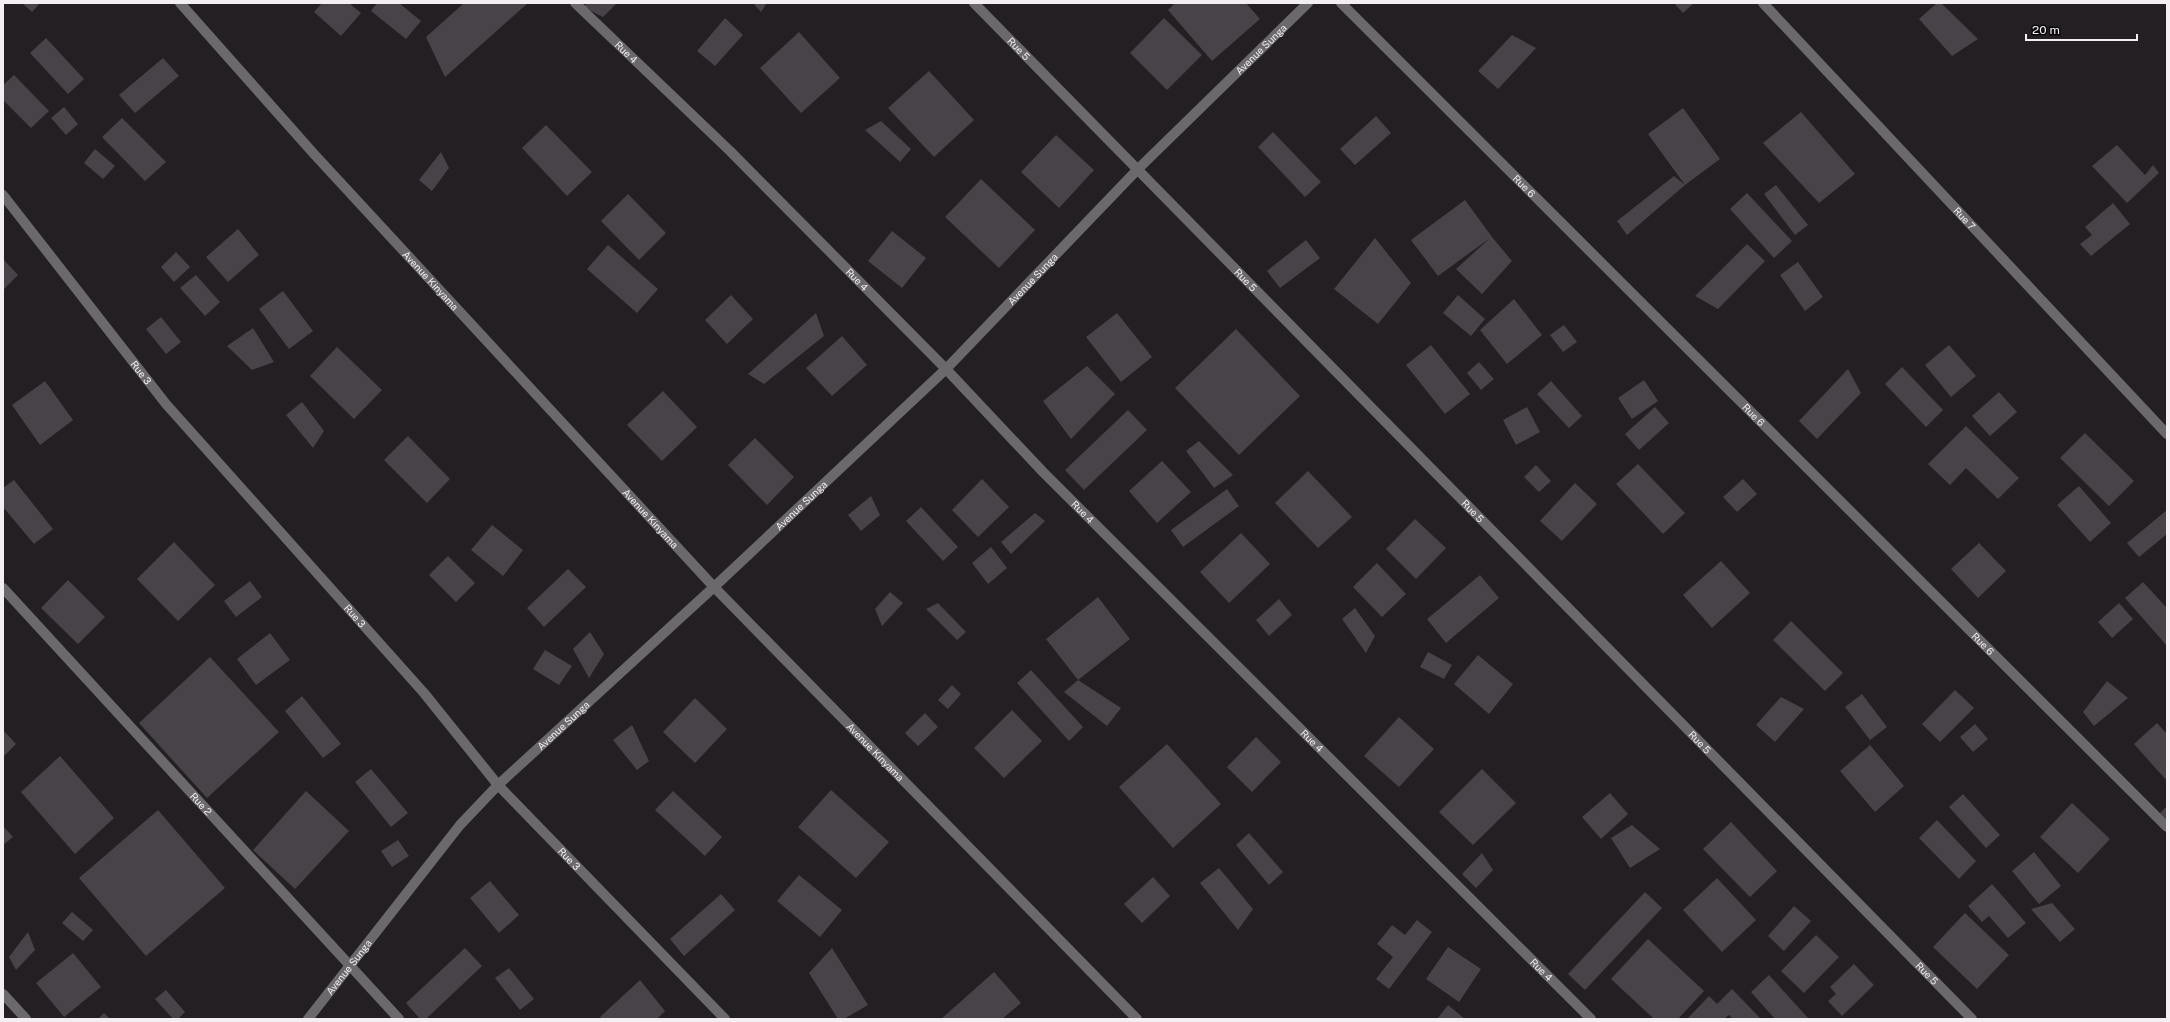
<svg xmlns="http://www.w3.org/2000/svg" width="2170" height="1022" viewBox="0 0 2170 1022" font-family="'Public Sans',sans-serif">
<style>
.building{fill:#484348}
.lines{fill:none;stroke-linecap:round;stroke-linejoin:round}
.minor{stroke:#6c696c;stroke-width:10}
.labels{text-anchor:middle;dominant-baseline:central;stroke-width:4;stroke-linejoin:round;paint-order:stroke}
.street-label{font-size:10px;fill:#f2eef2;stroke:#0b090b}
</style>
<rect width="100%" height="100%" fill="#231f23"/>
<path class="building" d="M22,3h18l-8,9z
M322,3h27l12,10 -20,23 -27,-24z
M377,3h22l22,18 -15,18 -35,-28z
M464,3h64l-83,74 -19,-40z
M587,3h30l-14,14 -20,-10z
M753,3h14l-6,9z
M1175,3h71l14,16 -48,42 -44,-51z
M1674,3h20l-11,10z
M1937,3h4l37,36 -26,17 -33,-37z
M725,18l18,17 -28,31 -18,-15z
M1164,18l38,37 -35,35 -37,-37z
M799,32l41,46 -39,35 -41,-45z
M1512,35l24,13 -38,41 -20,-18z
M46,38l38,41 -16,15 -38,-41z
M163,58l16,18 -44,37 -16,-18z
M929,71l45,49 -40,37 -46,-49z
M14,75l35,36 -18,17 -28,-28v-15z
M64,107l14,17 -12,11 -15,-17z
M1683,108l37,51 -35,26 -37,-51z
M1801,112l54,62 -36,29 -56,-60z
M1376,116l15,17 -36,32 -15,-16z
M122,118l44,44 -21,19 -43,-44z
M881,121l30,28 -11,13 -35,-32z
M546,125l46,47 -25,24 -45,-48z
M1273,132l48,50 -16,15 -47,-50z
M1056,135l38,35 -35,38 -38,-36z
M2117,145l28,30 8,-10 6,8 -32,30 -35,-37z
M95,149l20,17 -12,13 -19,-16z
M441,152l8,16 -17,23 -13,-11z
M1674,176l11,9 -58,50 -10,-14z
M981,179l54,51 -36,38 -54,-51z
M1776,185l32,40 -13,10 -31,-41z
M1747,193l45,48 -18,17 -44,-49z
M628,194l38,39 -27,27 -38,-39z
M1465,200l27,37 20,24 -30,33 -26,-25 34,-31 -52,38 -27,-36z
M2113,203l17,21 -39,32 -11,-12 12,-9 -7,-8z
M238,229l21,26 -31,27 -22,-25z
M892,231l34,27 -24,30 -34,-27z
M1375,238l36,45 -33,41 -44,-35z
M1306,240l14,18 -40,30 -13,-17z
M1747,244l18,17 -47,48 -23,-13z
M608,245l50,44 -21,24 -50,-44z
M176,252l14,15 -16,15 -13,-15z
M3,259l15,16 -15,15z
M1798,262l25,35 -18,14 -25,-36z
M196,275l24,27 -15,14 -25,-28z
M283,291l30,40 -24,18 -30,-40z
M731,295l22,24 -26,25 -22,-24z
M1458,295l27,24 -14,17 -28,-23z
M1514,299l28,36 -35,29 -27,-34z
M816,313l8,23 -60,48 -16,-10z
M1117,313l35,44 -31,25 -35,-45z
M161,317l20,25 -15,12 -20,-25z
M1564,325l13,17 -14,10 -13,-17z
M253,328l21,34 -22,8 -25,-24z
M1236,329l64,67 -61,59 -64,-67z
M842,336l25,29 -35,31 -26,-28z
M1431,345l39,49 -25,20 -39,-49z
M1949,345l27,31 -25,21 -26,-32z
M337,347l45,43 -28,29 -44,-43z
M1479,362l15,17 -13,11 -14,-17z
M1087,366l28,28 -44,45 -28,-38z
M1902,367l41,43 -17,17 -41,-43z
M1848,369l13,24 -44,46 -18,-18z
M1644,380l14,21 -26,18 -14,-21z
M45,381l28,39 -33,25 -28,-40z
M1551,381l31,35 -13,12 -32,-34z
M663,391l34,36 -35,34 -35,-36z
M1999,392l18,20 -27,24 -18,-20z
M302,402l22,29 -11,17 -27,-33z
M1527,407l13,25 -24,13 -13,-25z
M1655,407l14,16 -30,27 -14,-16z
M1128,410l19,20 -63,60 -19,-20z
M1966,426l53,52 -21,21 -32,-31 -16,17 -22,-21z
M2085,433l49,48 -25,25 -49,-48z
M408,436l42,43 -23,24 -43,-43z
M755,438l39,39 -27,28 -39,-40z
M1199,441l34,34 -19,13 -28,-37z
M1162,461l29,31 -34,31 -28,-32z
M1638,464l47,49 -22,21 -47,-50z
M1536,465l15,16 -12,11 -15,-15z
M1308,471l44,46 -34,31 -43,-45z
M982,479l27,28 -31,30 -26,-27z
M1743,479l14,15 -20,18 -14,-15z
M14,480l39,49 -19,15 -31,-37v-19z
M1575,483l22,21 -35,37 -22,-20z
M2079,486l32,37 -21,19 -33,-37z
M1227,489l12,17 -56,41 -12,-17z
M871,496l9,19 -19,16 -13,-16z
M921,507l37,40 -15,14 -37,-40z
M2167,510v24l-28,23 -12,-14z
M1035,513l10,8 -34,33 -10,-12z
M1415,519l31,29 -30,31 -30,-30z
M492,525l31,25 -20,26 -32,-26z
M1241,533l29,31 -41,39 -29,-31z
M174,542l41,43 -37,36 -41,-42z
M1979,543l27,28 -28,27 -27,-29z
M991,547l16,21 -19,16 -16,-21z
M448,556l27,27 -19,19 -27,-27z
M1721,561l29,32 -38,35 -29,-33z
M1377,563l29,31 -24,23 -29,-30z
M568,569l18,18 -42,40 -17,-19z
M1480,575l19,23 -53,45 -19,-24z
M68,580l37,37 -27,27 -37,-36z
M250,581l12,16 -26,20 -12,-16z
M2143,582l24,26v38l-42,-48z
M890,592l13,11 -21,23 -7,-17z
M1098,597l32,42 -52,41 43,28 -14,18 -43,-34 14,-12 -32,-41z
M1279,599l13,16 -23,21 -13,-16z
M938,603l28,29 -9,8 -31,-31z
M2119,603l14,16 -21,19 -14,-16z
M1355,608l20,28 -9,17 -24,-34z
M1791,621l52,52 -18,18 -52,-51z
M590,632l14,22 -15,24 -16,-29z
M270,633l20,27 -34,25 -19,-26z
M545,650l27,16 -13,19 -26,-16z
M1428,652l24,13 -8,14 -24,-12z
M1478,655l35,29 -24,30 -35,-30z
M210,657l69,75 -72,66 -68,-75z
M1031,670l52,57 -14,14 -52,-58z
M2107,681l21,17 -34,28 -11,-14z
M952,685l9,9 -13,15 -10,-9z
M1955,690l19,18 -34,34 -18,-18z
M1862,694l25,33 -17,13 -25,-33z
M302,696l39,48 -18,14 -38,-47z
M1781,697l23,12 -29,33 -19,-17z
M695,698l32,31 -32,34 -32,-31z
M1012,710l30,31 -38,37 -30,-30z
M925,713l13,14 -20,19 -13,-13z
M1399,717l35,32 -35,38 -35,-31z
M2157,723l10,11v47l-33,-37z
M1975,724l13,15 -15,13 -13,-15z
M632,725l17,36 -12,9 -24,-30z
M3,730l13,14 -13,13z
M1256,737l25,25 -29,30 -25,-25z
M1167,744l54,60 -48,44 -54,-61z
M1870,745l34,41 -29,26 -35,-41z
M60,756l54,62 -39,36 -54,-62z
M371,769l37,44 -17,14 -36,-45z
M1482,769l34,34 -43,42 -34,-33z
M831,790l58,52 -33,36 -58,-51z
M306,791l43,40 -54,58 -42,-39z
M673,791l49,46 -17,19 -50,-46z
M1610,793l18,21 -27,25 -19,-22z
M1963,794l37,41 -14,13 -37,-41z
M2072,803l38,36 -32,34 -38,-36z
M2167,806v14l-7,-7z
M158,810l67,78 -79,68 -67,-78z
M1937,820l39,41 -17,18 -40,-41z
M1731,822l46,49 -27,26 -47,-48z
M1632,825l28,24 -30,19 -19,-30z
M3,826l10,11 -10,8z
M1249,833l34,39 -14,13 -33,-40z
M398,840l11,16 -17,11 -11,-16z
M2034,852l27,34 -22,18 -27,-33z
M1482,853l11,17 -17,18 -14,-14z
M1219,868l34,41 -15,21 -38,-47z
M799,875l43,35 -22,27 -43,-36z
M1153,877l17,19 -28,27 -18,-19z
M1717,878l39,42 -34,32 -39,-42z
M490,881l29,34 -20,18 -29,-35z
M1992,884l34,39 -18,15 -19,-22 -7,6 -14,-16z
M1645,892l17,16 -77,82 -17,-16z
M721,894l14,16 -51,46 -14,-17z
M2052,903l23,26 -15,13 -29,-33z
M1794,906l17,15 -27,30 -16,-15z
M72,912l21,18 -10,11 -21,-18z
M1965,913l44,42 -32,34 -44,-42z
M1417,920l15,12 -43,57 -13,-10 17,-22 -16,-13 15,-19 13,10z
M28,932l7,18 -19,20 -7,-13z
M1816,935l23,22 -35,36 -23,-22z
M1648,939l56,52 -26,28h-24l-43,-40z
M1448,947l33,22 -22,33 -33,-23z
M465,948l17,18 -56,53h-6l-14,-16z
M832,948l36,57 -24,14h-6l-29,-46z
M73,953l28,34 -37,30 -28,-34z
M1854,964l20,21 -32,31 -14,-15 8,-7 -6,-7z
M509,968l25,31 -14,11 -25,-32z
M994,972l27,31 -19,16h-61z
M1769,975l40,44h-34l-24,-27z
M640,980l25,31 -8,8h-55l-2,-2z
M1732,989l29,30h-28l-4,-4 -5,4h-37l22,-23 8,8z
M166,990l19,22 -7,7h-5l-18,-20z
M1448,1005l17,14h-28z
M104,1013l6,6h-12z"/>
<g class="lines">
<g class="minor">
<path id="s1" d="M180,3l134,151 400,433 423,432"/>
<path id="s2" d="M575,3l155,148 216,218 97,103 548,547"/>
<path id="s3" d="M974,3l998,1016"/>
<path id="s4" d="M1341,3l826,824"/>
<path id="s5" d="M1763,3l404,431"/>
<path id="s6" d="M3,195l163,209 258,289 74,92 227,234"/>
<path id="s7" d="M3,588l396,431"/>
<path d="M3,994l23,25"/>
<path id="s8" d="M308,1019l152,-194 38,-40 216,-198 232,-218 191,-199 171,-167"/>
</g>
</g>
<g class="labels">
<g class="street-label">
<text stroke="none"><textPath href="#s3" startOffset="64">Rue 5</textPath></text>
<text stroke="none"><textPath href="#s8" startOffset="1362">Avenue Sunga</textPath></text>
<text stroke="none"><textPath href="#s2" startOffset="71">Rue 4</textPath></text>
<text stroke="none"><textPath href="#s4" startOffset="259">Rue 6</textPath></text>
<text stroke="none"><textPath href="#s5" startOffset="295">Rue 7</textPath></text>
<text stroke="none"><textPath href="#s2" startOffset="395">Rue 4</textPath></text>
<text stroke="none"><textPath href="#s8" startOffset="1038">Avenue Sunga</textPath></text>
<text stroke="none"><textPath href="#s1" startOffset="374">Avenue Kinyama</textPath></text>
<text stroke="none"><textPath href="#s3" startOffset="388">Rue 5</textPath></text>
<text stroke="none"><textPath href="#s6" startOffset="225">Rue 3</textPath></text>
<text stroke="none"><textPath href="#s4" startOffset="583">Rue 6</textPath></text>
<text stroke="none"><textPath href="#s8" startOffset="714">Avenue Sunga</textPath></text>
<text stroke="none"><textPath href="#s2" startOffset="719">Rue 4</textPath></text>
<text stroke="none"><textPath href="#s3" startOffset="712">Rue 5</textPath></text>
<text stroke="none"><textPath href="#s1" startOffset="698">Avenue Kinyama</textPath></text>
<text stroke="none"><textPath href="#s6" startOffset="549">Rue 3</textPath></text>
<text stroke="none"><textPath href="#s4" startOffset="907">Rue 6</textPath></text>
<text stroke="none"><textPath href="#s8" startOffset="390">Avenue Sunga</textPath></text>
<text stroke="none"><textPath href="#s2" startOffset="1043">Rue 4</textPath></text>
<text stroke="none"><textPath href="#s3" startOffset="1036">Rue 5</textPath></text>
<text stroke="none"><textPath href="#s1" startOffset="1022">Avenue Kinyama</textPath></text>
<text stroke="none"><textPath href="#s7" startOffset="293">Rue 2</textPath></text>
<text stroke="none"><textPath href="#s6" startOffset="873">Rue 3</textPath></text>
<text stroke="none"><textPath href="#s8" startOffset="66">Avenue Sunga</textPath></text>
<text stroke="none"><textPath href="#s2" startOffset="1367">Rue 4</textPath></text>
<text stroke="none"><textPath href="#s3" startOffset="1360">Rue 5</textPath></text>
</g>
</g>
<rect width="2170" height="1022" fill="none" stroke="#f2eef2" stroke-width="8"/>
<path d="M2026 34v6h111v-6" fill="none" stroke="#f2eef2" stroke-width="2"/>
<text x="2032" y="34" font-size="12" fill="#f2eef2" stroke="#0b090b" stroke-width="3" paint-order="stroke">20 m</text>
</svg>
